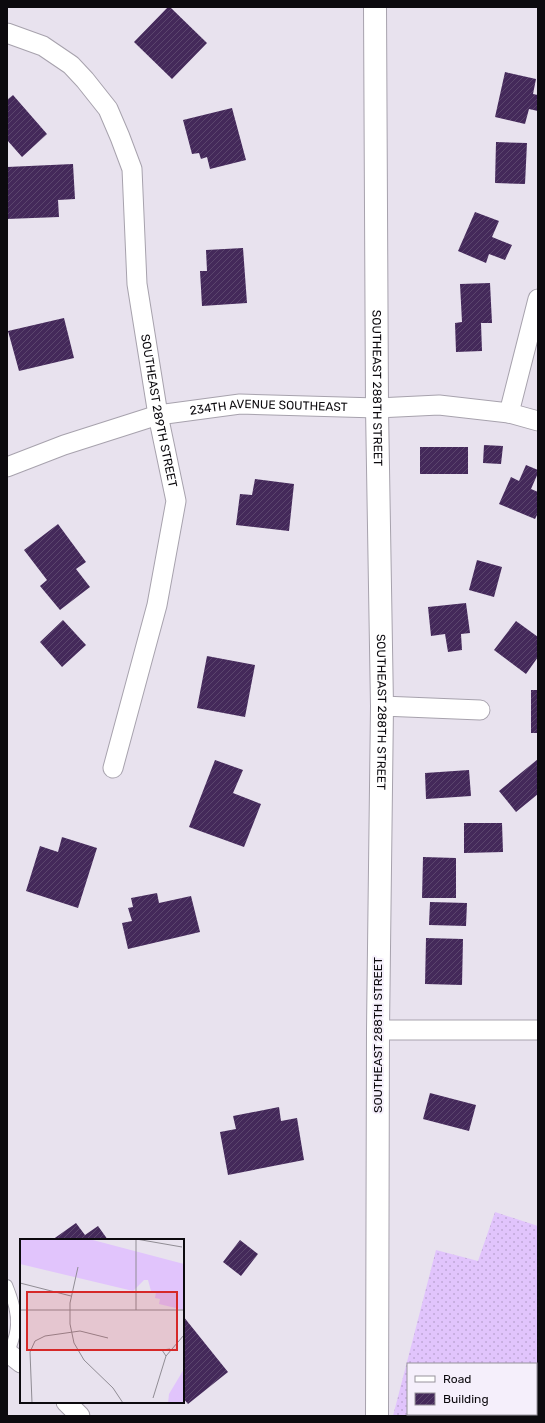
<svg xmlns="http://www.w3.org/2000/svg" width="545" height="1423" viewBox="0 0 545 1423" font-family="Rubik,sans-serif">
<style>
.grass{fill:url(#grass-dots);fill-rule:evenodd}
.building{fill:url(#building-hatch)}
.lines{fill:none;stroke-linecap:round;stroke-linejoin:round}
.service-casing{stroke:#a7a2ad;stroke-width:12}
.minor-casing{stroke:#a7a2ad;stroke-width:21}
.tertiary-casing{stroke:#a7a2ad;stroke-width:24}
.service{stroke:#fff;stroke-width:10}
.minor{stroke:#fff;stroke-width:19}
.tertiary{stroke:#fff;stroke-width:22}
.labels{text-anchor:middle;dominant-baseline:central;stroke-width:4;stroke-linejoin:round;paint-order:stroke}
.street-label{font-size:12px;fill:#0c0a0e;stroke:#f5effb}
.inset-road{fill:none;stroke:#908c94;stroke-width:1}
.view{fill:#d62828;fill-opacity:0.15;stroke:#d62828;stroke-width:2}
.inset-edge{fill:none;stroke:#0c0a0e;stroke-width:2}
</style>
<defs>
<pattern id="grass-dots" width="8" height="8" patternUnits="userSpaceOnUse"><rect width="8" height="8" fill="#e1c4fc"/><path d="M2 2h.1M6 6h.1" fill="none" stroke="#c0a7d7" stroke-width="1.8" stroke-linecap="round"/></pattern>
<pattern id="building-hatch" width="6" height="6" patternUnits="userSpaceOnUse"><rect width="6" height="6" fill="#44295a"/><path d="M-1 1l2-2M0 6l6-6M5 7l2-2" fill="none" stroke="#5b456d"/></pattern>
</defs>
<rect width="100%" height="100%" fill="#e8e2ee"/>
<path class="grass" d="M495,1212l43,14v190h-145l43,-166 42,11zM408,1364h128v50h-128z"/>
<path class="building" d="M168,7h2l37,36 -35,36 -38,-37z
M505,72l31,7 -3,15 5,1v16l-9,-2 -4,15 -30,-7z
M13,95l34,39 -25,23 -15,-17v-40z
M232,108l14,52 -36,9 -3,-12 -6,2 -2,-6 -7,1 -9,-34z
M496,142l31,1 -2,41 -30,-1z
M73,164l2,35 -17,1 1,17 -52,2v-52z
M475,212l24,9 -7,16 20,8 -7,15 -16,-6 -3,9 -28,-12z
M243,248l4,55 -45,3 -2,-35h7l-1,-21z
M490,283l2,40h-11l1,28 -26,1 -1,-29 7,-1 -2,-38z
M64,318l10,40 -55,13 -11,-40z
M484,445l19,1 -2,18 -18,-1z
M420,447h48v27h-48z
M526,465l12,5v3l-7,16 7,3v21l-3,6 -36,-15 12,-27 8,4z
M255,479l39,5 -5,47 -53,-6 4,-31 12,1z
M58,524l28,38 -10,7 14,18 -30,23 -20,-24 7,-6 -23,-30z
M477,560l25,7 -8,30 -25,-7z
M466,603l4,30 -9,1 1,16 -14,2 -3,-18 -14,2 -3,-29z
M63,620l23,25 -24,22 -22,-25z
M516,621l22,16v20l-12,17 -32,-24z
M207,656l48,9 -10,52 -48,-9z
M531,690h7v43h-7z
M538,759v35l-22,18 -17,-21z
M215,760l28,10 -10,23 28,11 -17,43 -55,-20z
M469,770l2,26 -45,3 -1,-26z
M464,823h38l1,29 -39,1z
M62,837l35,11 -19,60 -52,-17 14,-45 18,6z
M423,857l33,1v40h-34z
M157,893l2,10 32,-7 9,36 -72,17 -6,-26 10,-2 -4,-13 5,-1 -2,-9z
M430,902l37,1 -1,23 -37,-1z
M426,938l37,1 -1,46 -37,-1z
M430,1093l46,12 -7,26 -46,-12z
M279,1107l2,14 16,-3 7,42 -76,15 -8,-43 16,-3 -3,-13z
M76,1223l9,12 13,-9 10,14h-56z
M240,1240l18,14 -17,22 -18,-14z
M183,1316l45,56 -40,32 -5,-6z"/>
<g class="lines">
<g class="service-casing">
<path id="service" d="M7,1285c5,12 10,26 9,40 0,9 -4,19 -7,28"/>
</g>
<g class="minor-casing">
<g id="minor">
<path id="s1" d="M7,33l36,13 28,19 14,15 23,29 12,28 12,32 5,115 21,131 18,86 -19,104 -44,163"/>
<path d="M509,413l29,-114"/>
<path id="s2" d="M7,467l57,-22 94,-30 82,-11 137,4 62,-3 70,8 29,8"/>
<path d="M382,706l98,4"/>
<path d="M378,1030h160"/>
<path d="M7,1352l14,11"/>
<path d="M66,1402l14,14"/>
</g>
</g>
<g class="tertiary-casing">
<g id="tertiary">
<path id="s3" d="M375,7l2,401 5,298 -4,324 -1,386"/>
</g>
</g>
<use href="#service" class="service"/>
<use href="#minor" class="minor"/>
<use href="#tertiary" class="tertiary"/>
</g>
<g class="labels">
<g class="street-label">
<text stroke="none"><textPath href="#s3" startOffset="381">SOUTHEAST 288TH STREET</textPath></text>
<text stroke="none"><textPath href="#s2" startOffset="271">234TH AVENUE SOUTHEAST</textPath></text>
<text stroke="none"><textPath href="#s1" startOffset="438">SOUTHEAST 289TH STREET</textPath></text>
<text stroke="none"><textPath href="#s3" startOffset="705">SOUTHEAST 288TH STREET</textPath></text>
<text transform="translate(378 1035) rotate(-90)">SOUTHEAST 288TH STREET</text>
</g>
</g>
<g transform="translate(20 1239)">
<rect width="164" height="164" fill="#e8e2ee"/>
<path d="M0,0h69l95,25v46l-25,-6 1,-5 -5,-1 1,-6 -5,-1 -3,-11h-4l-11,11 -113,-27z" fill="#e1c4fc"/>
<path d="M164,130v34h-16l1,-9z" fill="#e1c4fc"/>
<path d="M164,143v21h-10l5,-12z" fill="#e1c4fc"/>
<path class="inset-road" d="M116,0l46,8M58,28l-8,36v21l4,19 10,17 29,28 10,15M0,44l51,13M0,71h164M116,71v-71M146,117l-4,-6 8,-1M133,159l13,-42 18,-21M12,164l-2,-51 5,-11 10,-5 35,-5 28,7"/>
<path class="view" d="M7,53h150v58h-150z"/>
<rect width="164" height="164" class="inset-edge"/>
</g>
<rect width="545" height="1423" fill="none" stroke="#0c0a0e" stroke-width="16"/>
<rect x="407" y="1363" width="130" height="52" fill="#f5effb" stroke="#98939c"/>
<rect x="415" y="1376" width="20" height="6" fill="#ffffff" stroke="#98939c"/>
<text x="443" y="1383" font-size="12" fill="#0c0a0e">Road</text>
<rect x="415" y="1393" width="20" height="12" fill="url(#building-hatch)" stroke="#98939c"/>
<text x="443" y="1403" font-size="12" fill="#0c0a0e">Building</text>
</svg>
